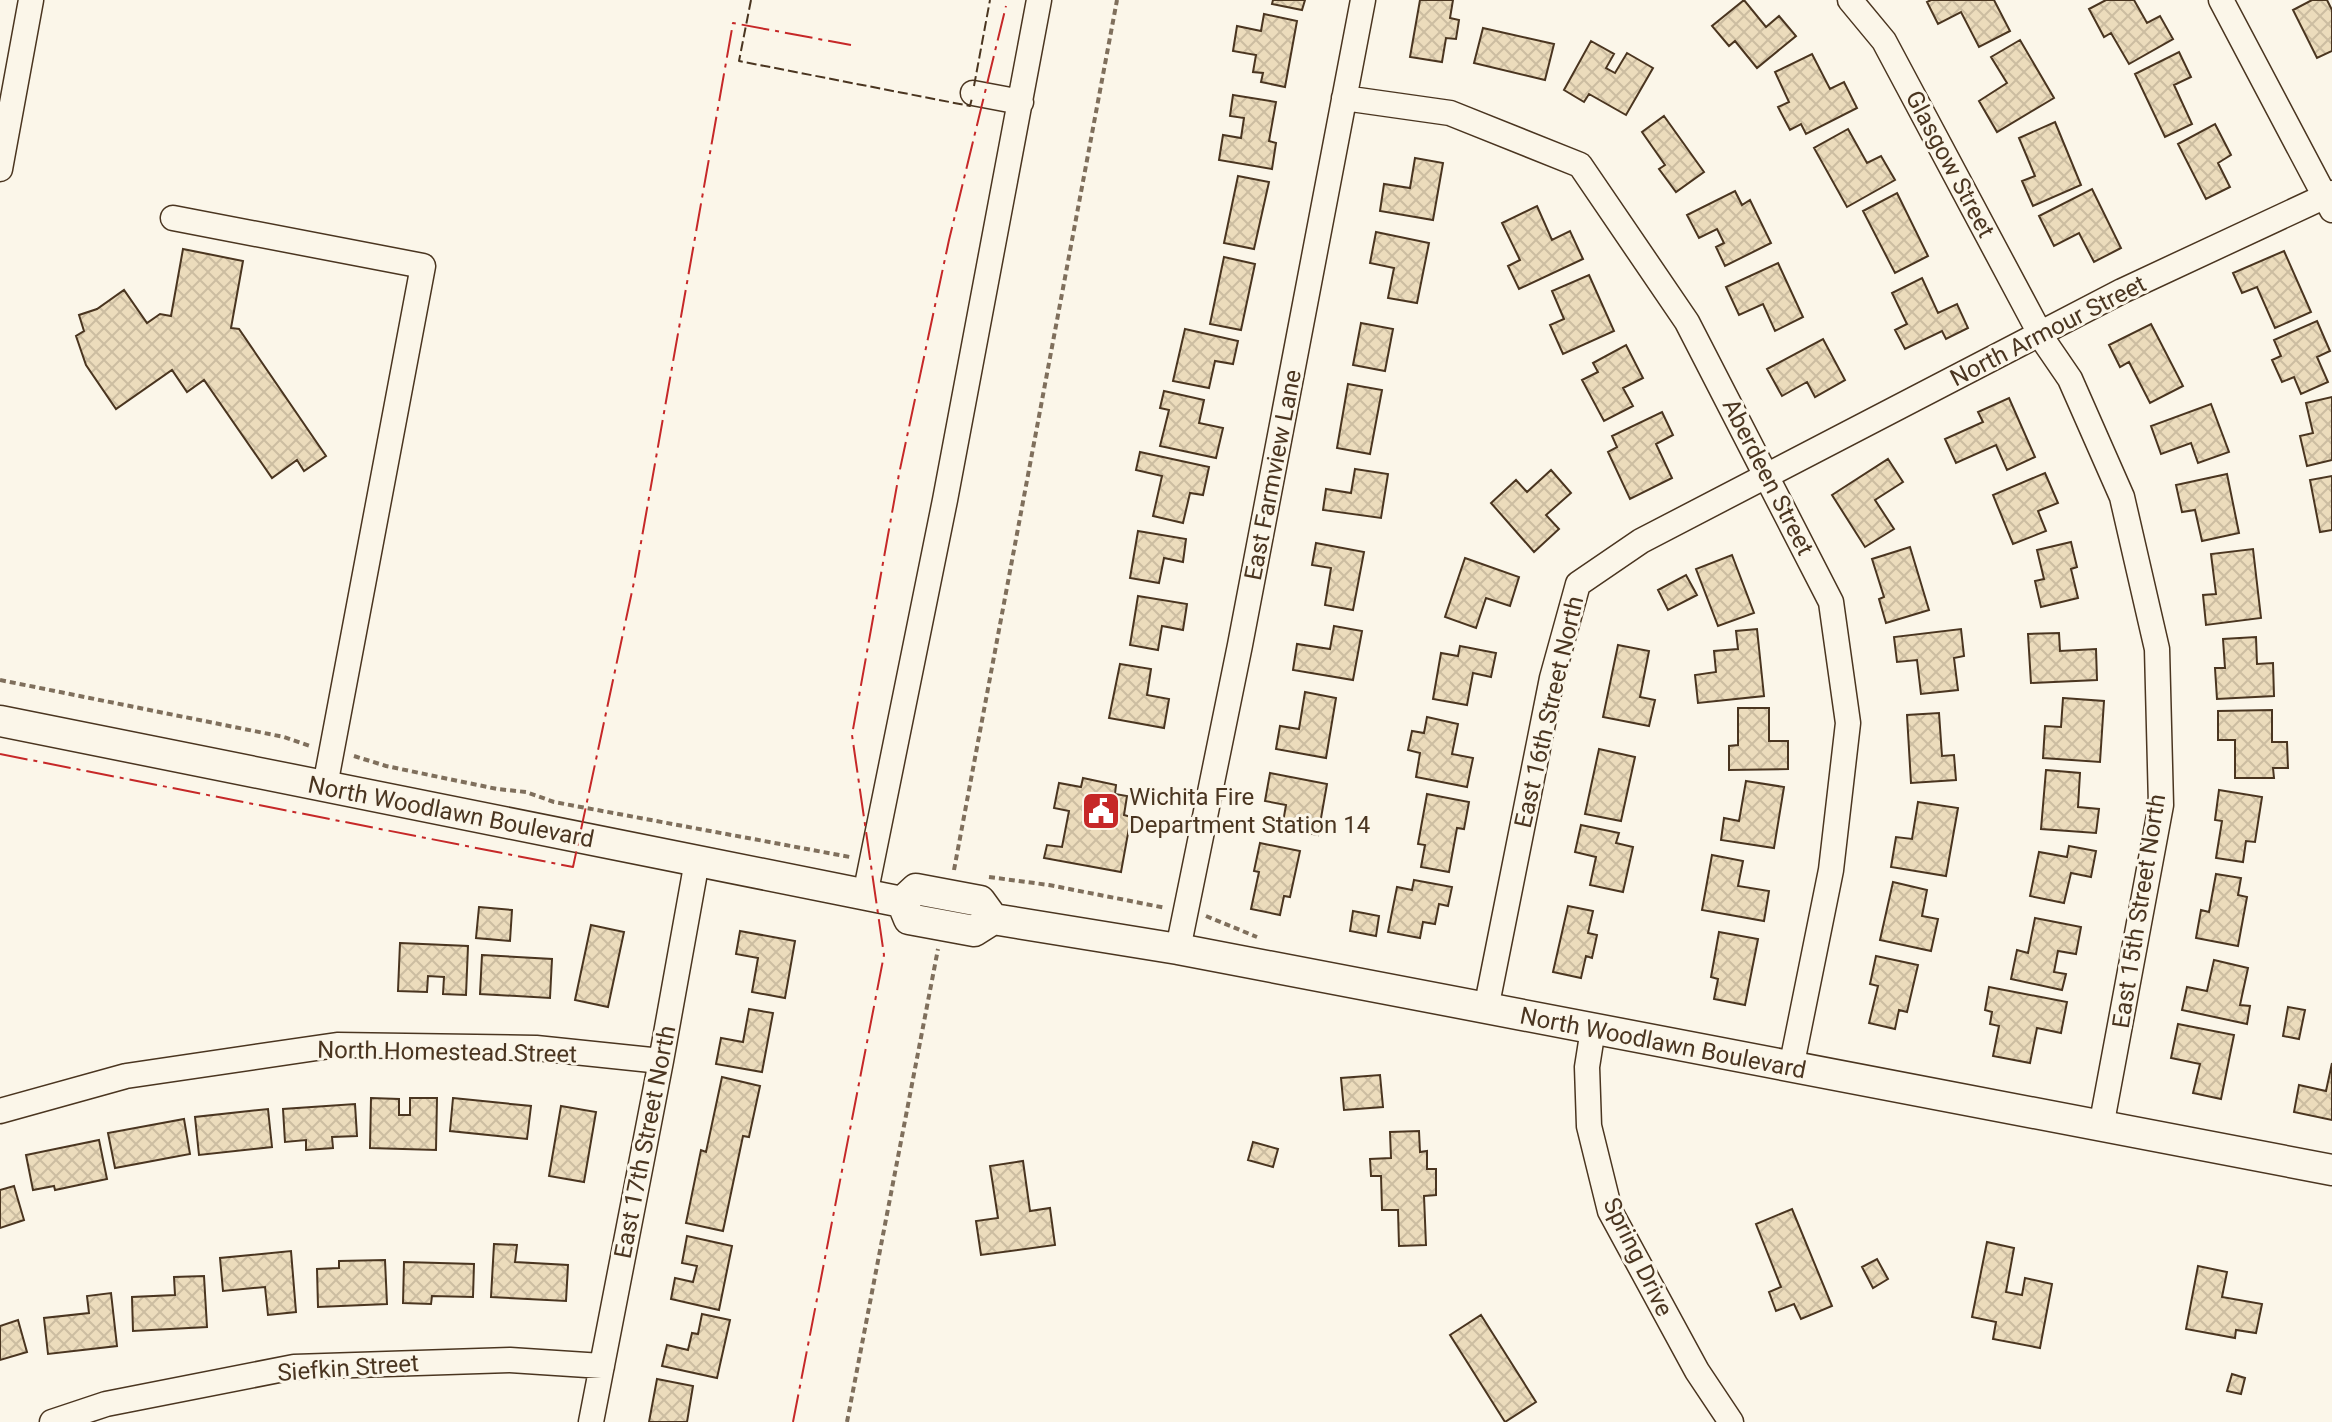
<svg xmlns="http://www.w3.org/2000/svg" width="2332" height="1422" viewBox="0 0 2332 1422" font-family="Roboto,sans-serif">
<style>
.building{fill:url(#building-cross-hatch);stroke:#4a3520;stroke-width:2}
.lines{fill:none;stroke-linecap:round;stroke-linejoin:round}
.minor-casing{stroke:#4a3520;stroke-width:27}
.major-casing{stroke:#4a3520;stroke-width:33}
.path{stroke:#7f6f5c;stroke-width:4;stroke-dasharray:6 4;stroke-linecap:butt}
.minor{stroke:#fbf6e9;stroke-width:24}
.major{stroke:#fbf6e9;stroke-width:30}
.fence{stroke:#4a3520;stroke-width:2;stroke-dasharray:10 4;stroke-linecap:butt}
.power{stroke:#c62828;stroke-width:2;stroke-dasharray:28 6 4 6;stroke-linecap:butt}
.labels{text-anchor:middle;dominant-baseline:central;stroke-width:6;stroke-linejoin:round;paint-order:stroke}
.street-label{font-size:24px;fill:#4a3520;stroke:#fbf6e9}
.poi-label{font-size:24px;fill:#4a3520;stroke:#fbf6e9;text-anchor:start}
</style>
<defs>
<pattern id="building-cross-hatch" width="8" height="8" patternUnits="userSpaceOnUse" patternTransform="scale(2)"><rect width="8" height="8" fill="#ecdcbc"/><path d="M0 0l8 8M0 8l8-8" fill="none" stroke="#ccbda1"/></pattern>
</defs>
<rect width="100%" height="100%" fill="#fbf6e9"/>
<path class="building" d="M1273,0h32l-3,10 -30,-6z
M1420,0h33l-3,18 9,2 -3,19 -10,-1 -4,24 -32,-5z
M1744,0l22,27 13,-11 17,20 -39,32 -22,-27 -6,5 -17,-20z
M1931,0h63l16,31 -31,16 -18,-35 -23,12 -11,-22z
M2106,0h28l13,23 13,-7 13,23 -44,25 -18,-31 -7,4 -15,-28z
M2312,0h15l5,10v41l-15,7 -24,-48z
M1264,14l33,7 -12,66 -24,-5 2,-9 -10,-1 3,-17 -23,-4 4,-25 24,5z
M1483,28l71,16 -9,36 -71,-17z
M2020,40l34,58 -57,34 -18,-31 28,-18 -16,-26z
M1591,41l23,13 -8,14 9,5 12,-20 26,15 -27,47 -37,-21 -5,8 -20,-12z
M2179,52l12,25 -17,8 18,39 -27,13 -30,-63z
M1812,54l18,35 14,-7 13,26 -51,26 -5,-10 -11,6 -12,-23 11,-5 -14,-30z
M1233,95l43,7 -7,39 7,2 -4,26 -53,-9 4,-25 18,3 3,-20 -14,-2z
M1664,116l40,56 -28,20 -17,-23 6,-4 -23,-33z
M2055,122l26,63 -48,21 -11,-25 13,-5 -16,-38z
M2215,124l16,31 -13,8 12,24 -24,12 -28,-55z
M1848,129l19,34 14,-7 14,24 -48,27 -33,-59z
M1415,158l28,5 -10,57 -53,-9 4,-27 26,4z
M1238,176l31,6 -15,67 -30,-6z
M2092,189l29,59 -27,14 -15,-29 -25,13 -15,-30z
M1735,191l7,14 8,-5 21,43 -46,23 -9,-19 8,-4 -7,-14 -18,9 -12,-23z
M1897,193l31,63 -33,17 -32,-62z
M1537,206l15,34 18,-9 13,28 -64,30 -11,-23 12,-6 -18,-37z
M1376,232l53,11 -12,60 -29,-5 6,-30 -24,-5z
M183,249l60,12 -12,67 8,1 87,127 -22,15 -7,-11 -25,18 -68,-98 -17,12 -15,-22 -56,39 -30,-44 -10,-29 8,-5 -5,-16 18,-6 27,-19 23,33 13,-9 11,2z
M2284,251l27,61 -36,16 -18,-41 -15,6 -9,-20z
M1224,257l31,7 -14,66 -31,-6z
M1778,263l25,54 -28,14 -12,-27 -24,11 -13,-28z
M1589,275l25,56 -51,23 -13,-29 14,-6 -12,-28z
M1922,278l16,35 19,-9 11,24 -22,11 -4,-8 -37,18 -10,-19 12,-6 -15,-31z
M2317,321l13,30 -13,6 11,25 -27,12 -7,-17 -12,5 -10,-22 9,-4 -7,-16z
M1361,323l32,6 -8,42 -32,-6z
M2151,324l32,62 -33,17 -21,-41 -9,5 -11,-22z
M1185,329l53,12 -5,23 -18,-3 -6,27 -36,-7z
M1823,339l22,41 -30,17 -8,-15 -25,14 -15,-27z
M1626,345l17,33 -20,10 10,18 -29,15 -22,-41 16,-8 -5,-9z
M1348,384l34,6 -12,64 -33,-6z
M1164,391l40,9 -5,23 24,5 -7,30 -56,-12 9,-36 -9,-2z
M2332,397v63l-25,6 -7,-30 13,-3 -7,-30z
M2009,398l26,59 -28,13 -11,-25 -40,18 -11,-24 38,-17 -5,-10z
M2211,404l18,48 -31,11 -7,-20 -30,11 -10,-28z
M1662,412l11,23 -17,9 16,34 -42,21 -22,-47 9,-5 -5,-11z
M1140,452l69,15 -6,28 -13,-2 -7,30 -30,-7 9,-40 -26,-6z
M1888,459l15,23 -28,18 19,29 -29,18 -33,-52z
M1355,469l33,5 -7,44 -58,-8 3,-21 25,4z
M1551,470l20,23 -25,22 13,14 -25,23 -43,-49 25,-23 11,12z
M2045,473l13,30 -20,8 8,20 -33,13 -20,-49z
M2227,474l12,59 -37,8 -7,-31 -13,2 -6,-27z
M2332,476v54l-12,2 -10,-52z
M1138,531l48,8 -3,23 -19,-4 -5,25 -29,-5z
M2071,542l6,25 -6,2 7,29 -37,9 -6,-26 9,-2 -7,-29z
M1316,543l48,9 -11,58 -28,-5 6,-37 -19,-3z
M1910,547l19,63 -43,13 -7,-24 5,-2 -12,-38z
M2253,549l8,69 -55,7 -3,-30 13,-1 -5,-40z
M1732,555l22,58 -36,13 -22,-57z
M1465,558l54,19 -9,29 -24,-8 -10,30 -31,-11z
M1686,575l11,20 -29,15 -10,-20z
M1138,596l49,8 -4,26 -21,-4 -4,24 -28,-5z
M1334,626l28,5 -9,49 -60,-10 4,-26 33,5z
M1757,629l7,67 -66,7 -3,-28 21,-3 -2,-21 24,-2 -2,-18z
M1961,629l3,27 -10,2 4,32 -37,4 -4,-34 -20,2 -3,-25z
M2059,633l1,18 36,-2 1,31 -66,3 -3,-49z
M2256,637l1,27 16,-1 1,33 -57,3 -2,-31h10l-2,-29z
M1618,645l31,6 -9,46 15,3 -6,26 -46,-9z
M1460,646l36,7 -5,24 -18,-4 -6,32 -34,-6 8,-46 17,3z
M1120,664l31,5 -4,26 22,4 -5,29 -55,-10z
M1305,692l31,6 -10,60 -50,-9 4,-23 19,3z
M2063,698l41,3 -4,61 -57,-4 2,-32 16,1z
M1738,708h31v33h19v28l-59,1v-24l9,-1z
M2272,710v32h15l1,26h-15l1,10h-39v-38h-17v-29z
M1939,713l3,43 12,-1 2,25 -45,3 -4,-68z
M1427,717l31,7 -6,30 21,4 -6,29 -51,-10 4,-24 -12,-3 4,-19 12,2z
M1599,749l36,8 -14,64 -36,-7z
M2046,770l34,3 -2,34 21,2 -3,24 -55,-4z
M1270,773l57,11 -9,51 -36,-7 4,-23 -21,-4z
M1083,778l33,7 -1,9 12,2 -3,19 7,2 -10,55 -77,-14 3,-13 15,2 7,-36 -15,-3 5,-25 22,4z
M1746,781l38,6 -10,61 -53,-8 3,-22 15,3z
M2219,790l43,7 -7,45 -9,-1 -3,21 -27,-4 6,-37 -7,-1z
M1427,794l42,8 -5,27 -7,-1 -8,44 -28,-5 4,-22 -7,-1z
M1918,802l40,6 -12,68 -55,-9 5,-30 16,2z
M1581,825l38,8 -3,10 17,4 -10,45 -33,-7 6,-28 -21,-5z
M1260,843l40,8 -10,46 -6,-1 -4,19 -29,-6 8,-37 -5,-1z
M2069,846l27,5 -5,26 -20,-4 -7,30 -34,-7 9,-44 28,5z
M1712,855l31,6 -5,25 31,5 -5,30 -62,-11z
M2216,874l25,4 -3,17 9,2 -9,49 -42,-8 5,-28 8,2z
M1414,880l38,7 -4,19 -9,-2 -4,20 -12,-2 -3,16 -32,-6 9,-45 15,3z
M1893,882l34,8 -5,26 16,3 -7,32 -51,-11z
M1568,906l25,5 -5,22 9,2 -5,23 -6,-2 -5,22 -28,-6z
M479,907l33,3 -2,31 -34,-3z
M1353,911l26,5 -3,20 -26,-5z
M2035,918l46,9 -5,27 -18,-3 -4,21 12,2 -4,16 -51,-11 6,-29 11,3z
M591,925l33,7 -16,75 -33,-7z
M740,931l55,10 -10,57 -33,-6 6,-34 -22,-4z
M1719,932l39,7 -13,66 -31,-6 4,-20 -7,-2z
M400,943l68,3 -2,49 -23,-1 1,-17 -16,-1 -1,16 -29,-1z
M482,955l70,4 -2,39 -70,-4z
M1876,956l42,9 -11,47 -8,-2 -4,19 -26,-6 9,-37 -8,-2z
M2214,960l34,8 -8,37 10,1 -3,18 -65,-14 5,-23 20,4z
M1989,987l78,15 -6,31 -24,-5 -7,35 -37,-7 6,-30 -9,-2 2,-12 -7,-2z
M2288,1007l17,3 -6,29 -16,-3z
M749,1009l24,4 -11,59 -46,-8 5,-26 22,4z
M2178,1024l56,11 -13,64 -28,-6 7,-29 -29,-6z
M2332,1063v57l-38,-8 5,-27 27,6z
M1380,1075l3,32 -39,3 -3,-32z
M722,1077l38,9 -11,51 -6,-1 -20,95 -37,-8 15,-73 5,2z
M371,1098l28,1v16h11v-17h27l-1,52 -66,-2z
M453,1098l78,8 -4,33 -77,-8z
M355,1104l2,32 -25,1 1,11 -27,2v-10l-21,2 -2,-33z
M561,1106l35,6 -12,70 -35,-6z
M268,1109l4,38 -73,8 -4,-38z
M184,1119l6,35 -75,14 -7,-35z
M1419,1131l1,21 7,-1v18h9v26l-12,1 2,49 -27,1 -1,-36h-16l-1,-34h-10l-1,-17 21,-1 -1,-26z
M99,1140l8,39 -52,11 -1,-4 -21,4 -7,-35z
M1253,1142l25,7 -5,18 -25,-7z
M1023,1161l7,50 20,-3 5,37 -74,10 -5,-34 22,-3 -8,-52z
M14,1186l10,34 -24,8v-38z
M1792,1209l40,97 -31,13 -7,-15 -18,7 -7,-19 12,-5 -25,-63z
M687,1236l45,10 -13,64 -48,-11 4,-21 18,4 4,-16 -15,-3z
M1987,1242l27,6 -8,44 16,3 3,-17 27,6 -12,64 -47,-9 3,-17 -24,-5z
M494,1244l23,1 -2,17 53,3 -2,36 -75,-4z
M291,1251l5,61 -28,3 -3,-28 -42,4 -3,-33z
M1877,1259l11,20 -15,9 -11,-21z
M385,1260l2,44 -69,3 -1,-38 22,-1v-7z
M404,1262l70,2 -1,33 -41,-1 -1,8 -28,-1z
M2198,1266l29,6 -5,25 40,7 -6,29 -20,-3 -1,8 -49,-9z
M204,1276l3,51 -74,4 -1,-34 43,-2 -1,-18z
M111,1293l6,53 -69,8 -4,-36 45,-5 -2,-17z
M702,1314l28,6 -13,58 -55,-12 5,-21 21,5 4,-17 6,1z
M1481,1315l55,87 -31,20 -55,-87z
M18,1320l9,32 -27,8v-34z
M2232,1374l13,4 -4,16 -14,-3z
M657,1379l36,7 -6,36h-38z"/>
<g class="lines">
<g class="minor-casing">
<path id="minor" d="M1850,0l34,41 160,300 26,38 52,118 35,152 4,156 -60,322
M2221,0l111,210
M973,93l48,9
M1344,98l106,15 130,52 107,157 144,280 17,121 -17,147 -40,198
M0,169l31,-169
M173,218l250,48 -98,520
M865,895l80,-395 94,-500
M1178,949l62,-304 123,-645
M1486,1009l66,-331 26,-94 63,-43 481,-250 210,-98
M1593,1029l-6,38 2,59 21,85 87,160 34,51
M0,1111l126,-35 211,-31 199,3 125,13
M52,1422l54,-18 188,-37 216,-7 92,6
M591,1422l70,-361 36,-200"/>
</g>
<g class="major-casing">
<path id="major" d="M0,721l902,181
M902,902l7,17 65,12 19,-12 185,30 1154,221
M902,902l14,-13 64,12 13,18"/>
</g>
<path class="path" d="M0,680l284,57 26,9
M354,756l32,10 111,23 29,3 28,10 296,55
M954,870l163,-870
M989,877l60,8 117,23
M1206,916l51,21
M847,1422l91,-473"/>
<use href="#minor" class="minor"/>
<use href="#major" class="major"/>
<path class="fence" d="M751,0l-12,61 231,45 2,-8
M974,86l16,-86"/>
<path class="power" d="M0,754l573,113 61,-285 99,-559 118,22
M793,1422l91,-467 -32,-220 47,-261 50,-234 57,-234"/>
</g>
<defs>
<g id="civic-square" transform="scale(2)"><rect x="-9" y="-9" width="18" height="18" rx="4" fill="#c62828" stroke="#fbf6e9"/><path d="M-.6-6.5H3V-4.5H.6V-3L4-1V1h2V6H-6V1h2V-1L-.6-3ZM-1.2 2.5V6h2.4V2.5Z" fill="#fff"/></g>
</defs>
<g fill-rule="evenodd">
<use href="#civic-square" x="1101" y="811"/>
</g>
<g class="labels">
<g class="street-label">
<text transform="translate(1950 164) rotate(62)">Glasgow Street</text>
<text transform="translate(2048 331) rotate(-27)">North Armour Street</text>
<text transform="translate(1273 475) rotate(-79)">East Farmview Lane</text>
<text transform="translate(1768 477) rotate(63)">Aberdeen Street</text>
<text transform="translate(1549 712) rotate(-77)">East 16th Street North</text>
<text transform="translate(451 812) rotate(11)">North Woodlawn Boulevard</text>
<text transform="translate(2139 911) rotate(-81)">East 15th Street North</text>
<text transform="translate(1663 1043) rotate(11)">North Woodlawn Boulevard</text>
<text transform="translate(447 1052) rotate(1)">North Homestead Street</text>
<text transform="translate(645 1142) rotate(-79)">East 17th Street North</text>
<text transform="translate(1638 1257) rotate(64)">Spring Drive</text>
<text transform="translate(348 1368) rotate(-4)">Siefkin Street</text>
</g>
<g class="poi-label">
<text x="1129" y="797">Wichita Fire<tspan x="1129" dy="28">Department Station 14</tspan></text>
</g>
</g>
</svg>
